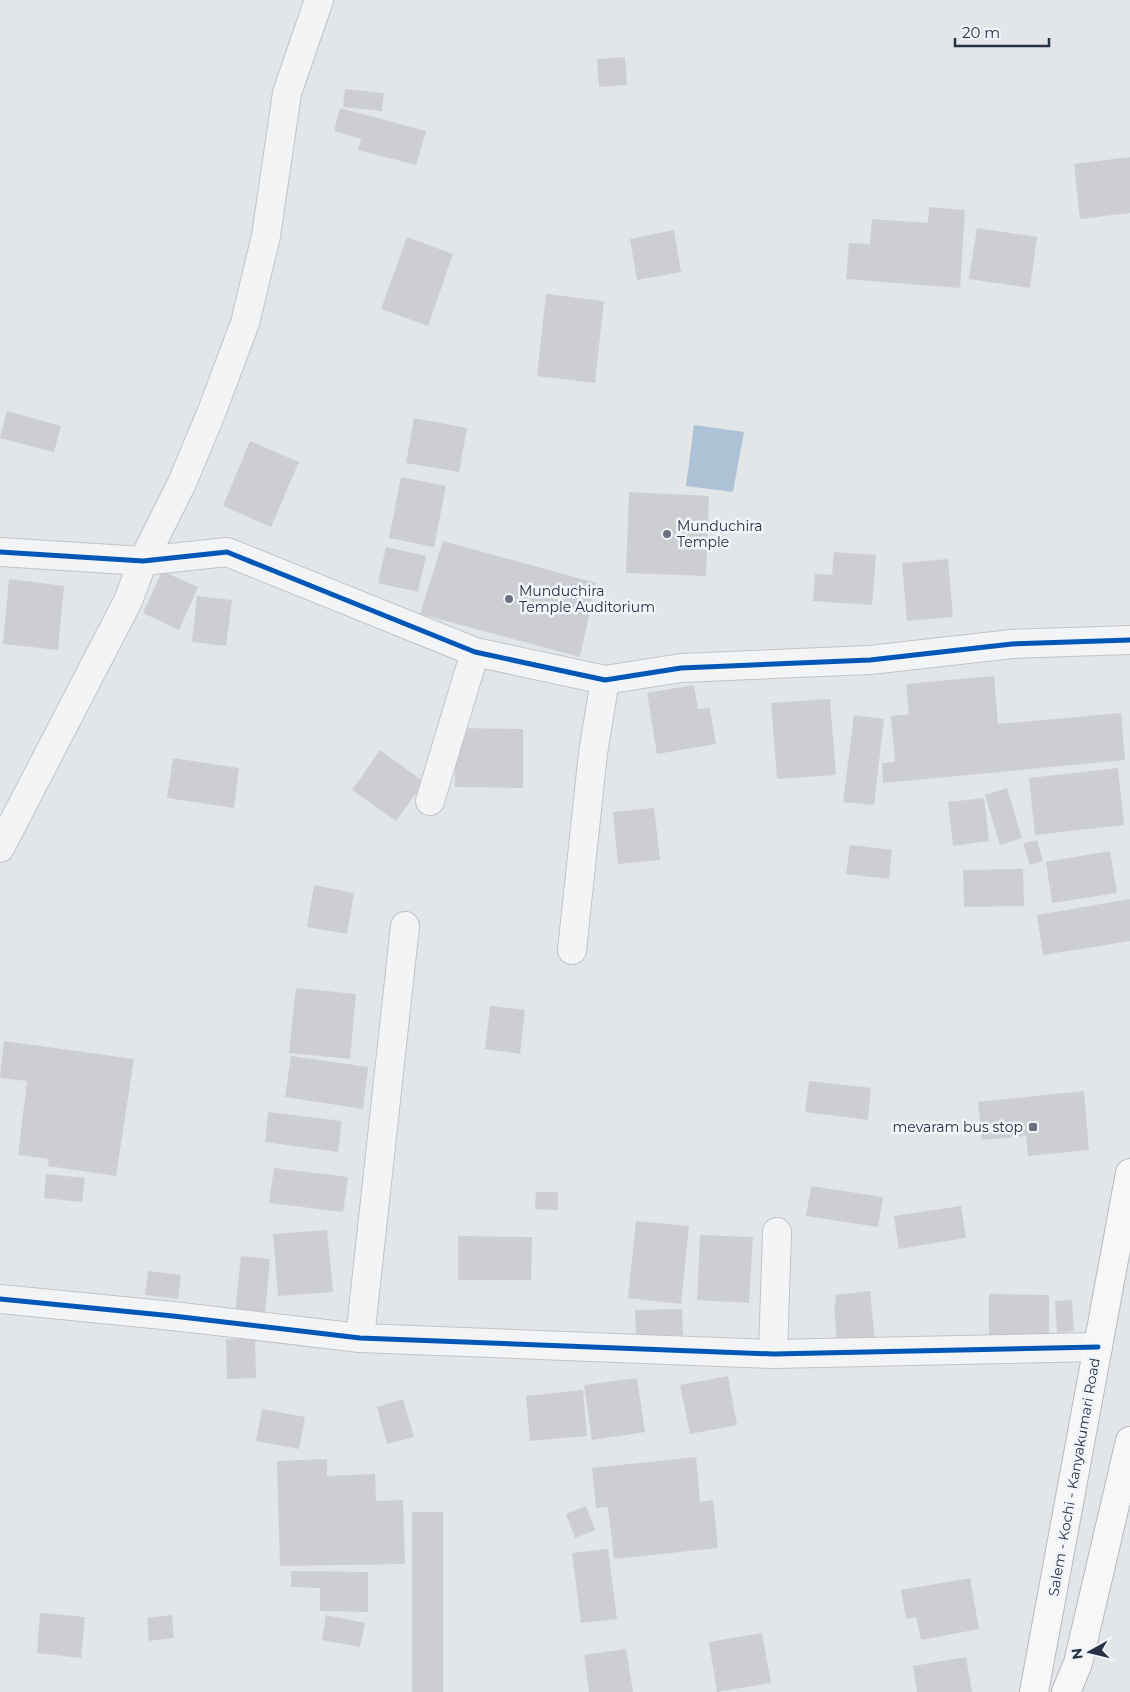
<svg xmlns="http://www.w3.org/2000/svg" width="1130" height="1692" viewBox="0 0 1130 1692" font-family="Montserrat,sans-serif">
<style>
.water{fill:#aec2d7}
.building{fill:#ccced2}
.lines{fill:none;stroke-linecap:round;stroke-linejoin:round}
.minor-casing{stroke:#c1c4c7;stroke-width:30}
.highway-casing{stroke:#b5b9be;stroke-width:30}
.minor{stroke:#f3f4f6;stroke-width:28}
.highway{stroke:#f7f7f7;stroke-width:28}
.cycleway-casing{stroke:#f1f4f8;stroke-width:8}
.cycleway{stroke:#0057b8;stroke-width:5}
.poi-dot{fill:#69717e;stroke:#f1f4f8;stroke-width:2}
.labels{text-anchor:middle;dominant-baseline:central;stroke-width:5;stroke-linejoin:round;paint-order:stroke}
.poi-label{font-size:14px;fill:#273245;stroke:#f1f4f8;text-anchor:start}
.street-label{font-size:14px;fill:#273245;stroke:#f1f4f8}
</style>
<rect width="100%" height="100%" fill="#e3e6e9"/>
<path class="water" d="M694,425l50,7 -11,60 -47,-6z"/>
<path class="building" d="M625,57l2,28 -28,2 -2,-28z
M345,89l39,4 -2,18 -39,-4z
M340,108l86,23 -10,34 -58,-15 3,-11 -27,-8z
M1130,157v56l-50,6 -6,-55z
M929,207l36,3 -5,78 -114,-9 3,-36 21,1 2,-25 56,4z
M977,228l60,9 -7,51 -61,-9z
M674,230l7,42 -44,8 -7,-41z
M407,237l46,17 -25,72 -47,-17z
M546,294l58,7 -9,82 -58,-7z
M7,411l54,15 -7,26 -54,-14z
M414,418l53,10 -8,44 -53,-9z
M250,441l49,21 -28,65 -48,-21z
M401,477l45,9 -12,61 -45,-9z
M629,492l80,4 -3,80 -80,-3z
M443,541l153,42 -16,74 -160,-43z
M386,547l40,9 -8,36 -40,-9z
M834,552l42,3 -4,50 -59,-4 2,-27 17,1z
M948,559l5,58 -46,4 -5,-58z
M162,571l36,16 -19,43 -36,-17z
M9,579l55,7 -6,64 -55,-6z
M197,596l35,4 -6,46 -34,-4z
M994,676l4,48 123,-11 4,47 -242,23 -1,-20 13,-1 -4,-46 18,-2 -3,-30z
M694,685l4,24 12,-1 6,36 -59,10 -10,-61z
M830,699l6,76 -59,4 -6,-76z
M854,715l30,4 -10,86 -31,-3z
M455,728l68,1v59l-68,-1z
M380,750l44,32 -28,39 -44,-31z
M173,758l66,10 -5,40 -67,-10z
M1118,768l6,57 -89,10 -6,-57z
M1007,788l15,50 -22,7 -15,-50z
M984,798l5,43 -36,5 -5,-44z
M654,808l6,52 -42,4 -5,-52z
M1037,840l6,21 -13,4 -7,-22z
M850,845l42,5 -3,29 -43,-5z
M1110,851l7,42 -65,10 -6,-41z
M1023,869l1,37 -60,1 -1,-37z
M314,885l40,8 -7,41 -40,-7z
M1130,899v42l-87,14 -6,-40z
M296,988l60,6 -6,65 -61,-6z
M490,1006l35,4 -5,44 -35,-5z
M4,1041l130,18 -18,117 -68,-10 1,-7 -31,-4 9,-74 -27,-3z
M291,1056l77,11 -5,42 -78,-12z
M809,1081l62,7 -3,32 -63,-8z
M1084,1091l5,59 -61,6 -2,-20 -44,4 -4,-38z
M268,1112l74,9 -4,31 -73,-10z
M274,1168l74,9 -5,35 -74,-9z
M46,1174l39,4 -3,24 -38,-4z
M811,1186l72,11 -5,30 -72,-11z
M536,1192h22v18l-23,-1z
M961,1206l5,32 -67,11 -5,-33z
M636,1221l53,5 -8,78 -53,-6z
M327,1230l6,62 -55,4 -5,-62z
M700,1235l53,2 -4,66 -52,-3z
M458,1236l74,1 -1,43h-73z
M241,1256l29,3 -5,55 -30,-2z
M148,1271l33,4 -3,24 -33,-4z
M870,1291l5,51 -38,4 -3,-41h2l-1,-10z
M989,1294l60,1v47h-60z
M1072,1300l2,31 -17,2 -2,-32z
M682,1309l1,26 -47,1 -1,-26z
M255,1338l1,40 -29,1 -1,-40z
M728,1376l9,49 -47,9 -10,-49z
M637,1378l8,54 -53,8 -8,-55z
M583,1390l4,46 -57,5 -4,-45z
M403,1399l11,38 -27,7 -10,-37z
M262,1409l43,8 -6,32 -43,-8z
M696,1457l4,45 13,-2 5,48 -104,11 -6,-52 -12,1 -4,-40z
M327,1459v17l48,-2 1,27 27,-1 2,64 -125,2 -3,-105z
M586,1506l9,24 -20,8 -9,-24z
M412,1512h31v180h-31z
M608,1549l9,70 -36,4 -9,-70z
M291,1571l77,1v40l-48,-1v-23l-29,-1z
M970,1578l9,51 -58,11 -5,-23 -10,2 -5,-29z
M40,1613l45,4 -4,41 -44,-5z
M172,1615l2,23 -25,3 -2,-23z
M326,1615l39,8 -5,24 -38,-7z
M762,1633l9,50 -54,9 -8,-50z
M626,1649l7,43h-44l-5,-37z
M966,1657l6,35h-55l-4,-26z"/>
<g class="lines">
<g class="minor-casing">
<path id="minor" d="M0,552l143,9 84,-9 248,100 130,28 76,-12 189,-8 142,-16 118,-4
M430,801l45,-149
M0,848l128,-247 15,-40 39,-78 30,-72 33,-88 21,-87 21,-143 32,-93
M572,950l21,-197 12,-73
M0,1299l173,17 187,22 413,16 325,-7
M360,1338l45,-412
M773,1354l4,-122"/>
</g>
<g class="highway-casing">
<path id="highway" d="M1034,1692l96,-519
M1066,1692l12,-29 52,-222"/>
</g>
<use href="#minor" class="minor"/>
<use href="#highway" class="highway"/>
<g class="cycleway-casing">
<path id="cycleway" d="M0,552l143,9 84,-9 248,100 130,28 76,-12 189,-8 142,-16 118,-4
M0,1299l173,17 187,22 413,16 325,-7"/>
</g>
<use href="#cycleway" class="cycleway"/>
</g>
<g class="poi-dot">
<circle cx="667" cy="534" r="5"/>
<circle cx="509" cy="599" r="5"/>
<rect x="1028" y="1122" width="10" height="10" rx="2.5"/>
</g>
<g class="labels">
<g class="poi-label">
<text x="677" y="526">Munduchira<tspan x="677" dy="16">Temple</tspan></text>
<text x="519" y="591">Munduchira<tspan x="519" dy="16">Temple Auditorium</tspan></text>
<text x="1023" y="1127" text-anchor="end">mevaram bus stop</text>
</g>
<g class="street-label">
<text transform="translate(1074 1477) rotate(-80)">Salem - Kochi - Kanyakumari Road</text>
</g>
</g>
<g transform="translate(1090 1652) rotate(262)" stroke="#f1f4f8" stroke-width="4" paint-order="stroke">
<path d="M0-4L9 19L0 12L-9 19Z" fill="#273245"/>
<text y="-8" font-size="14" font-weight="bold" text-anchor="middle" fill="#273245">N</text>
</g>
<path d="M955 38v8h94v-8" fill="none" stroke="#273245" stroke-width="2.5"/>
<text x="962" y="38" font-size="15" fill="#273245" stroke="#f1f4f8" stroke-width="4" paint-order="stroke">20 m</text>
</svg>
